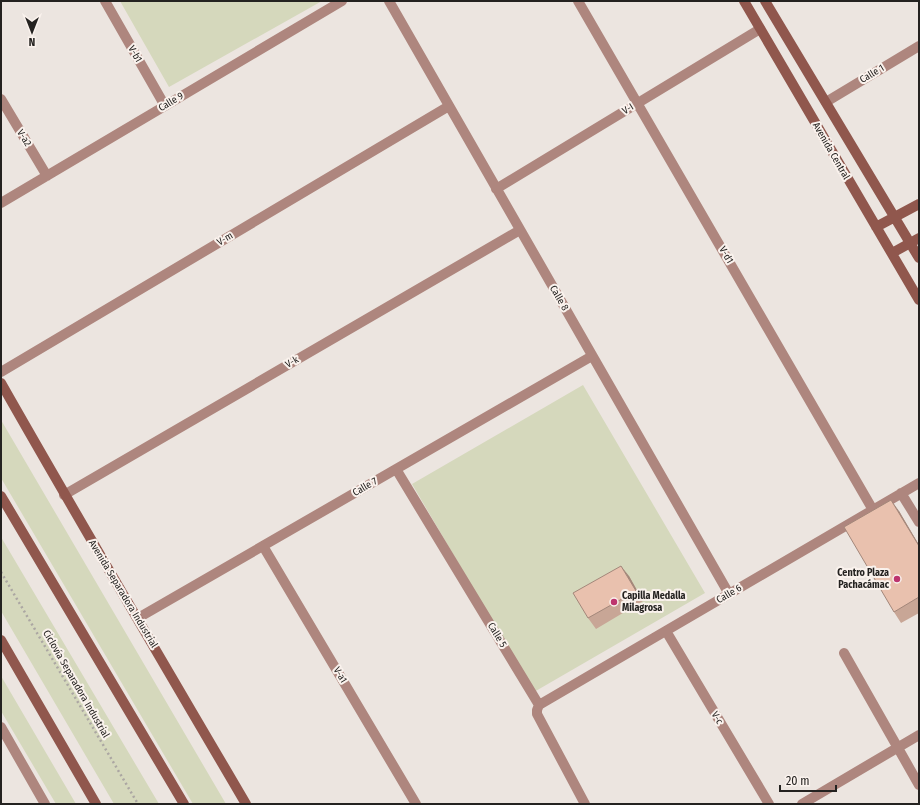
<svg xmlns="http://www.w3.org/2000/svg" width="920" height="805" viewBox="0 0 920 805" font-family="'Fira Sans Condensed',sans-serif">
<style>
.green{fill:#d5d8bc}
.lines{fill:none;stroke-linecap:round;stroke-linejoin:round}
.path{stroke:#aba6a2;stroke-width:2.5;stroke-dasharray:2 3;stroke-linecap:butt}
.street{stroke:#ae867e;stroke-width:10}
.secondary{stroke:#90574d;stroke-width:10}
.wall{fill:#c8a696}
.shaded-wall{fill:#a3877a}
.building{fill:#e9c1ae;stroke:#a3877a}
.poi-dot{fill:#bd346e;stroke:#faf2ed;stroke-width:1.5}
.labels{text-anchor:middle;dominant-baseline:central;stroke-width:4;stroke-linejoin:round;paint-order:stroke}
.street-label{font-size:10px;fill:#242220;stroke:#faf2ed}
.poi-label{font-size:10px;font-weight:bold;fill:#242220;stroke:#faf2ed;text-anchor:end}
</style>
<rect width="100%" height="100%" fill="#ece5e0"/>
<path class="green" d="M120,1h202l-153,86z
M583,385l122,208 -171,99 -122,-208z
M1,420l225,384h-33l-192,-326z
M1,537l158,267h-45l-113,-193z
M1,676l75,128h-20l-55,-93z"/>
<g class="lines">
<path class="path" d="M1,572l137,232"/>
<path class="street" d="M105,1l60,105
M389,1l340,593
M578,1l295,509
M1,99l46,77
M826,102l93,-56
M496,189l264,-160
M1,203l341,-202
M1,372l448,-266
M396,469l143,236 -2,5v4l48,90
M901,493l18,29
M64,495l456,-265
M263,546l153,258
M138,618l454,-262
M666,631l103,173
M844,653l75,132
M539,705l380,-222
M1,727l44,77
M802,804l117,-69"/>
<path class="secondary" d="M744,1l175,299
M765,1l154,257
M876,227l43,-23
M892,253l27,-15
M1,383c80,141 163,281 245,421
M1,496l183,308
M1,640l95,164"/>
</g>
<path class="wall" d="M899,511l20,34v68l-18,10 -7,-11z
M629,576l14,25 -47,28 -8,-11z"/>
<path class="shaded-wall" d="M891,500l8,11 20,34v1z
M621,566l8,10 14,25 -7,-10z"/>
<path class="building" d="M891,500l28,46v51l-25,15 -50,-85z
M621,566l15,25 -48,27 -15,-25z"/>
<g class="poi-dot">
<circle cx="897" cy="579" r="4"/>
<circle cx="614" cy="602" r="4"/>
</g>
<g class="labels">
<g class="street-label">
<text transform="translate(135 54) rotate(60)">V-b1</text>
<text transform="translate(872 74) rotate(-31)">Calle 1</text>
<text transform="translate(171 102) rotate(-31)">Calle 9</text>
<text transform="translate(628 109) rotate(-31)">V-I</text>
<text transform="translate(24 138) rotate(59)">V-a2</text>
<text transform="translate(831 151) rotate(60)">Avenida Central</text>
<text transform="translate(225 239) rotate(-31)">V-m</text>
<text transform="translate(726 255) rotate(60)">V-d1</text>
<text transform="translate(559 298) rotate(60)">Calle 8</text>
<text transform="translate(292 362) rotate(-30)">V-k</text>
<text transform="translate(365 487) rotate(-30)">Calle 7</text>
<text transform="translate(123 594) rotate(59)">Avenida Separadora Industrial</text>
<text transform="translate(729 594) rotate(-30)">Calle 6</text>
<text transform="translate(497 635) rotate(59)">Calle 5</text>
<text transform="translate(340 675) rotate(59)">V-a1</text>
<text transform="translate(76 684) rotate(60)">Ciclovía Separadora Industrial</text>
<text transform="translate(717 718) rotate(59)">V-c</text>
</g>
<g class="poi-label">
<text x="889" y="573">Centro Plaza<tspan x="889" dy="12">Pachacámac</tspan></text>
<text x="622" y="596" text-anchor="start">Capilla Medalla<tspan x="622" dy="12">Milagrosa</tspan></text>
</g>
</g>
<rect width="920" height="805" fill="none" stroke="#242220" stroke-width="4"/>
<g transform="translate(32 32) rotate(180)" stroke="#faf2ed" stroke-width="3" paint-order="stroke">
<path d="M0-3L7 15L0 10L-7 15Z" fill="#242220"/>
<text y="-6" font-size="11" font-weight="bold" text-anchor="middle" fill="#242220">N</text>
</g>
<path d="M780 785v6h56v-6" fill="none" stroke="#242220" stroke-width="2"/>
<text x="786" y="785" font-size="12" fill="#242220" stroke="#faf2ed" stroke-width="3" paint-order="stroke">20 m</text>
</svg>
